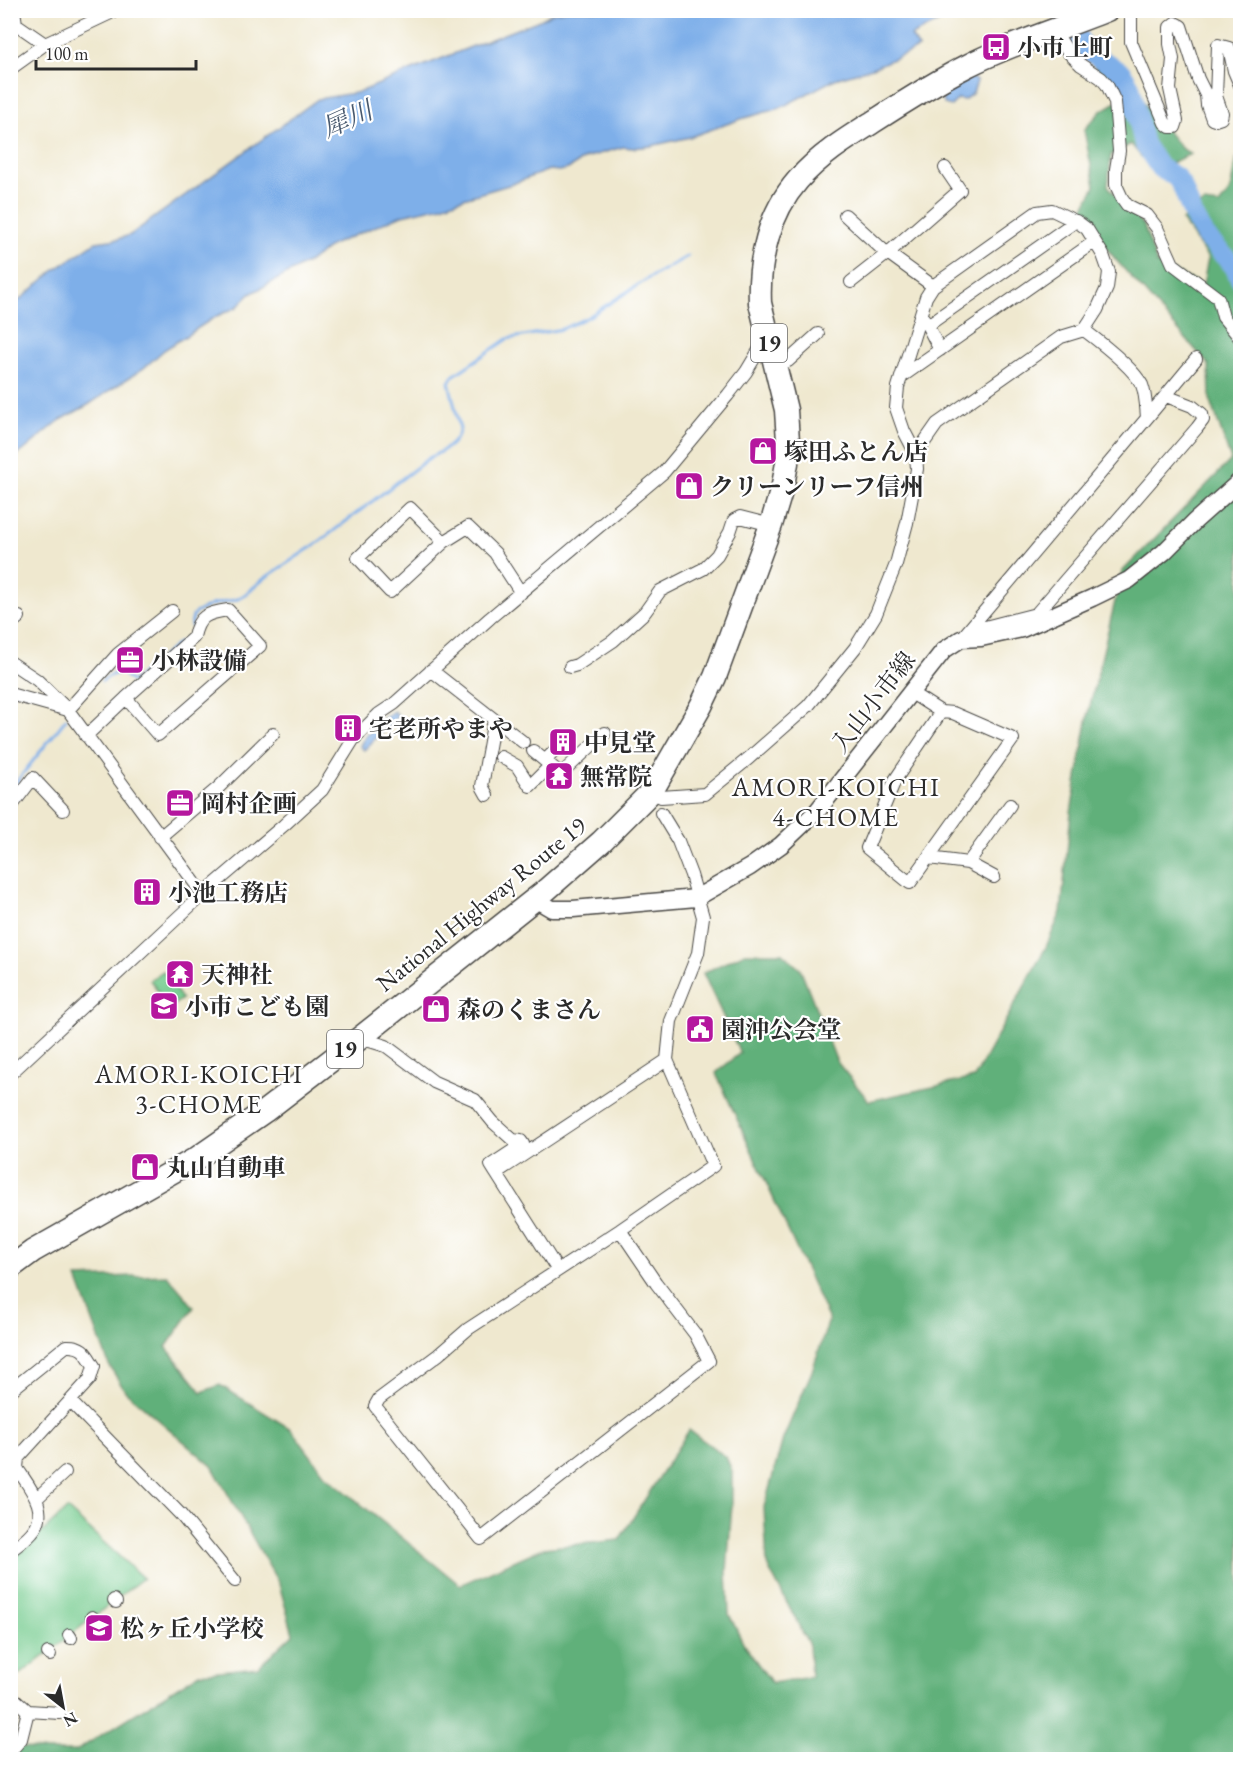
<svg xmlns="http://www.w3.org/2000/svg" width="1251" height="1770" viewBox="0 0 1251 1770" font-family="'EB Garamond','Noto Serif JP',serif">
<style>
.green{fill:#77cc90;stroke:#517c5e;stroke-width:1.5}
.forest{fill:#61b07a;stroke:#466e52;stroke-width:1.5}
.water{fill:#7eafe9;stroke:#546d8a;stroke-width:1.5}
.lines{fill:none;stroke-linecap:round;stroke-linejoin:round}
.stream{stroke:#7eafe9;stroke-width:3}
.river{stroke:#7eafe9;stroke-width:20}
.street-casing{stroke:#484744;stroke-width:14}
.secondary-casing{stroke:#484744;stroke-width:19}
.highway-casing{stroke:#484744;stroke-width:25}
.street{stroke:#fff;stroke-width:12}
.secondary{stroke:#fff;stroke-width:16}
.highway{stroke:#fff;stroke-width:22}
.labels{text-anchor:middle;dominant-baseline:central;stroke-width:4.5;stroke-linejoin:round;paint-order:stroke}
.shield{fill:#fff;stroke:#6b6b6b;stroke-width:1.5}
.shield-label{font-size:22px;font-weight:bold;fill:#2b2b2b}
.poi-label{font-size:24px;font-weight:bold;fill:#2b2b2b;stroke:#fff;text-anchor:start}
.street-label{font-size:24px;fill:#2b2b2b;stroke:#fff}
.water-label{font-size:26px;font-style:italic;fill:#48596e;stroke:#fff}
.neighbourhood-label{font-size:26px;letter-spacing:1.5px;fill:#2b2b2b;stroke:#fff}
</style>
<rect width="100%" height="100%" fill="#fff"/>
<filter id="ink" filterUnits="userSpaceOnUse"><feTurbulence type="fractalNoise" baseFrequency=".0167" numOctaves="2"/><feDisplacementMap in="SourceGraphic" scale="12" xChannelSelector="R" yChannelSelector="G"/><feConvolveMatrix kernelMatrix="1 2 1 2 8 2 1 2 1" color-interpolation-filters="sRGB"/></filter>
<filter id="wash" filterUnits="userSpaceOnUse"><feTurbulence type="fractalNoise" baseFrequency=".008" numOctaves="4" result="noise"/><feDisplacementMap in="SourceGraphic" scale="24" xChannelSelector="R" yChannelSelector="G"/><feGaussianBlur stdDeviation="1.35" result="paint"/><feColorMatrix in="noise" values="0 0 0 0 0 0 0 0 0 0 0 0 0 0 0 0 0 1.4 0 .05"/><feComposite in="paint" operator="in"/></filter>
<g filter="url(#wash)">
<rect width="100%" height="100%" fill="#efe8cf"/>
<path class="green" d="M163,971l19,28 -13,9 -19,-28z
M67,1509l76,69 -122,96 -10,1v-114z"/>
<path class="forest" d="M1100,49l81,99 10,6 -38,17 -22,-27 -20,11 -3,31 36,40 13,38 46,21 5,-27 -26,-38 22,-17 15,2 11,-14 6,-32h4v1600l-1229,1v-14l36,5h29l124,-78 58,-6 35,-33 -14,-50 -67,-118 -87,-75 -16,-26 -32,-87 90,-3 27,32 -28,40 36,45 18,-7 71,44 34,46 135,110 83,-37 76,-8 70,-110 37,27 6,14v33l-5,67 2,43 15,31 28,38 39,-6 -2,-32 -42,-80 -3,-58 19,-68 29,-68 17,-51 -113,-247 24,-20 -37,-80 42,-20h37l19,17 36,92 32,39 105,-23 72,-131 15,-35 10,-100 18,-102 33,-138 109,-112 -21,-61 -1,-34 -93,-105 -36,-45 15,-29 -11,-56 17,-19 21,-12 -34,-40z"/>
<path class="water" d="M569,10l409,1 -26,4 -41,21 8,12 -47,20 -37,11 -55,29 -39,11 -51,18 -39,9 -18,2 -10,-1 -38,11 -17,11 -9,2 -10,-1 -37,14 -48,14 -22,8 -40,9 -70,30 -23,17 -59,32 -13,13 -22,10 -51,33 -20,18 -56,37 -29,16 -36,30 -12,8v-152l45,-38 40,-27 22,-3 12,-4 188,-136 42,-7 45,-19 137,-54 10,-6z
M969,76l8,5 -4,12 -9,7 -6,-1 -7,7 -7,-2 -3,-8v-6z
M394,711l4,5 -34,34 -4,-4c4,-11 24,-29 34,-35z"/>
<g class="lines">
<path class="stream" d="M191,626l2,-10 2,-3 16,-8 27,-6 9,-6 18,-15 54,-36 110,-84c14,-7 27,-13 31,-29l-11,-47 4,-6 54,-37 55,-10 26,-12 61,-39 39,-22
M102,681l9,-6 10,-3 11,10 47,-39
M10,790l56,-71"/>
<path class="river" d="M1063,10l21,38 38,25 8,13 14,58 16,24 16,9 6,9 11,29 13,22 28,29 6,13"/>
</g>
</g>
<g filter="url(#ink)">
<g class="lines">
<g class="street-casing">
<path id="street" d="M14,10l2,14 29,20
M1131,10v32l34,81 5,4h5l2,-6 -7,-32 3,-30 -3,-15v-17l5,-4 6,3 17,53 8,16 1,10 5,14 3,1 6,-2 1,-5 -6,-17 2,-51 11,3 5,23 6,14
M1054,30l14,22 13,13 20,13 6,7 8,17 4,49 -3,18v16l6,13 5,7 20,10 10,13 16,36 45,34 5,19 17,21
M10,69l35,-25 72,-34
M845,215l37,34 51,37
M851,282l37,-29 72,-63 -15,-22
M924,319l16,31
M928,325l148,-104
M776,367l12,-6 30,-27
M901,377l193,-135
M1147,418l49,-59
M916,454l-12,-23 -8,-23 2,-21 28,-90 7,-11 104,-74 15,-2 27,13 8,6 16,26 6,17 -2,16 -10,22 -13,20
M444,542l-34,-34 -52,50 32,34 54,-50 24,-15 27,26 26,40
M10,624l9,-7
M973,625l12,2 51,-13 161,-186 6,-8 -1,-6 -10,-8 -26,-10
M10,662l27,18 31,30 50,-56 54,-43
M570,667l7,-2 36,-24 32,-29 15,-21 43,-22 14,-14 13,-23 4,-12 6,-3 31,8
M431,670l92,72
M910,692l31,20 12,1 60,26 -103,144 -43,-35 28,-68 46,-68
M10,694l58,16 135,184
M86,736l40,-38 68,-61c4,-21 13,-24 34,-27l32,36 -102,89 -32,-37
M533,751l28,23 44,-41
M501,757l16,9 13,20 20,-20
M545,761l13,-14
M652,791l9,6 44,-3 44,-36 59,-52 47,-58 21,-34 20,-50 11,-41 10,-54 -1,-15 21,-30 124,-87 23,-7c16,12 49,37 58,55 4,10 4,22 5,33l-186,221
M487,795l-5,-9 12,-67
M10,808l23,-30 30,32
M160,837l59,-50 54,-53
M929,858l39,5 42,-58
M968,863l26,14
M360,1038l26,8 48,36 41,18 18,22 20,18 8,1 2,3 -32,21 5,8
M10,1074l193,-180 81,-69 38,-35 31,-50 26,-26 15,-10 96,-86 174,-146 64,-77 18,-23 15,-25 8,-5
M620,1230l36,53 39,51 14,27 -228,178 -106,-133 4,-7 59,-44 30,-26 152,-99 93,-64 -46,-106 4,-39 27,-68 5,-36 -12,-42 -13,-34 -17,-28
M557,1269l-61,-96 171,-113
M10,1391l56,-45c17,-1 20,7 28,20l-4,13 -72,79 -1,10c12,19 34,43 15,64 -6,7 -14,13 -22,19
M71,1402l110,113 54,66
M36,1499l29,-27
M114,1600l2,2
M92,1617l2,2
M69,1635l2,3
M48,1653l2,2
M10,1695l18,16 32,2
M10,1752l11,-13 7,-28"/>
</g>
<g class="secondary-casing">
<path id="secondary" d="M535,899l17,10h21l123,-11 54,-31 31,-22 37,-35 126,-160 17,-11 20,-1 41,-9 70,-31 37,-18 35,-28 31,-31 45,-40"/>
</g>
<g class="highway-casing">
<path id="highway" d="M10,1268l23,-17 164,-93 68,-47 95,-73 185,-147 56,-49 51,-51 49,-85 14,-29 56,-152 12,-40 4,-22 1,-22 -2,-31 -26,-107c-2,-43 9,-90 38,-123 22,-25 48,-41 75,-58 31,-20 62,-40 94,-56 45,-23 93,-37 140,-56"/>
</g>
<use href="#street" class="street"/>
<use href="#secondary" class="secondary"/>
<use href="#highway" class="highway"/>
</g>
</g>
<defs>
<g id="bus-square" transform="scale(1.5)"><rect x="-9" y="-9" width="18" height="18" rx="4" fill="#b5179e" stroke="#fff"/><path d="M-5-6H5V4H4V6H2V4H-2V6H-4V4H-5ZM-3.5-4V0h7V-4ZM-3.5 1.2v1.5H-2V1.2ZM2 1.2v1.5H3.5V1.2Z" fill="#fff"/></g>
<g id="shop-square" transform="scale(1.5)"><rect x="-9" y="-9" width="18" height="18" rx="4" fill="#b5179e" stroke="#fff"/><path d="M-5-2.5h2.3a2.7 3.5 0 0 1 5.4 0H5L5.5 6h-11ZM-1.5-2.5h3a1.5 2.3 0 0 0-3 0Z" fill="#fff"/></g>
<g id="office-square" transform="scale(1.5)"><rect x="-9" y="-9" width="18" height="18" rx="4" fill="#b5179e" stroke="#fff"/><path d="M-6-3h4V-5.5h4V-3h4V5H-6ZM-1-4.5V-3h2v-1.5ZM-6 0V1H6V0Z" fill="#fff"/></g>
<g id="building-square" transform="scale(1.5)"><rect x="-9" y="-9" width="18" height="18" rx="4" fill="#b5179e" stroke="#fff"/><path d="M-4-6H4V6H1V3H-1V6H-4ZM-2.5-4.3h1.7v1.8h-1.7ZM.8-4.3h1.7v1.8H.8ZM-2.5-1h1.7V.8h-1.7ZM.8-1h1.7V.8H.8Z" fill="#fff"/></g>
<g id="temple-square" transform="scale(1.5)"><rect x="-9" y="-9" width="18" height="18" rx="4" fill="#b5179e" stroke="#fff"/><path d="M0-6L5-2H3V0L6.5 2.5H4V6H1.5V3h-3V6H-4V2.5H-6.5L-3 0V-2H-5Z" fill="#fff"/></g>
<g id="school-square" transform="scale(1.5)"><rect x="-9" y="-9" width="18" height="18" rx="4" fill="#b5179e" stroke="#fff"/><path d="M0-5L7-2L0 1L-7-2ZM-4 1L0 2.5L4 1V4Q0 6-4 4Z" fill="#fff"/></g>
<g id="civic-square" transform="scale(1.5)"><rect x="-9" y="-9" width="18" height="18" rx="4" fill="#b5179e" stroke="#fff"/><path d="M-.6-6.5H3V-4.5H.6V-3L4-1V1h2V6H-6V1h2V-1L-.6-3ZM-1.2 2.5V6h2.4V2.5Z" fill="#fff"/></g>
</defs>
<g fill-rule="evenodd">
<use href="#bus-square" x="996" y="47"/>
<use href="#shop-square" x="763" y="451"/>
<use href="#shop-square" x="689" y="486"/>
<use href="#office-square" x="130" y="660"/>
<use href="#building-square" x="348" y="728"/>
<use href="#building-square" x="563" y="742"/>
<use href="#temple-square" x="559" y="776"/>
<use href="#office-square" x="180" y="803"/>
<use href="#building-square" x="147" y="892"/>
<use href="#temple-square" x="180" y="974"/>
<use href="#school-square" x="164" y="1006"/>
<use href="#shop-square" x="436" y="1009"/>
<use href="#civic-square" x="700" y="1029"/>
<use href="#shop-square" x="145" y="1167"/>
<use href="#school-square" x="99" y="1628"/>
</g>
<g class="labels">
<g class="shield">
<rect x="751" y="324" width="36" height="38" rx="4.5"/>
<rect x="327" y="1030" width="36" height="38" rx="4.5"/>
</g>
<g class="shield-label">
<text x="769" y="343">19</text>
<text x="345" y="1049">19</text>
</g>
<g class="poi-label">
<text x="1017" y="47">小市上町</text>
<text x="784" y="451">塚田ふとん店</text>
<text x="710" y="486">クリーンリーフ信州</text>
<text x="151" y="660">小林設備</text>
<text x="369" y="728">宅老所やまや</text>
<text x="584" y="742">中見堂</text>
<text x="580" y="776">無常院</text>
<text x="201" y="803">岡村企画</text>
<text x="168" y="892">小池工務店</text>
<text x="201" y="974">天神社</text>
<text x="185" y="1006">小市こども園</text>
<text x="457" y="1009">森のくまさん</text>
<text x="721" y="1029">園沖公会堂</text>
<text x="166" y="1167">丸山自動車</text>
<text x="120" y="1628">松ヶ丘小学校</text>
</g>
<g class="street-label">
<text transform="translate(873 702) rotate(-52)">入山小市線</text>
<text transform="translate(481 904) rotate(-39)">National Highway Route 19</text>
</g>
<g class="water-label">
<text transform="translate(347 119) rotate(-24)">犀川</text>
</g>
<g class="neighbourhood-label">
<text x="836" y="787">AMORI-KOICHI<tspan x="836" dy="30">4-CHOME</tspan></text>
<text x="199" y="1074">AMORI-KOICHI<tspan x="199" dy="30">3-CHOME</tspan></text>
</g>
</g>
<rect width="1251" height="1770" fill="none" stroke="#fff" stroke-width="36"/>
<g transform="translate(63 1707) rotate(149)" stroke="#ffffff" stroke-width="4.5" paint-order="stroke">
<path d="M0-4.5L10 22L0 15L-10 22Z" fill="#2b2b2b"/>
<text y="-9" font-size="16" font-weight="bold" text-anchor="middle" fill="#2b2b2b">N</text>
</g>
<path d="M36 60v9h160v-9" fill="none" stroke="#2b2b2b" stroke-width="3"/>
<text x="45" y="60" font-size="18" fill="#2b2b2b" stroke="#ffffff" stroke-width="4.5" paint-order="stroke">100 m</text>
</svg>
